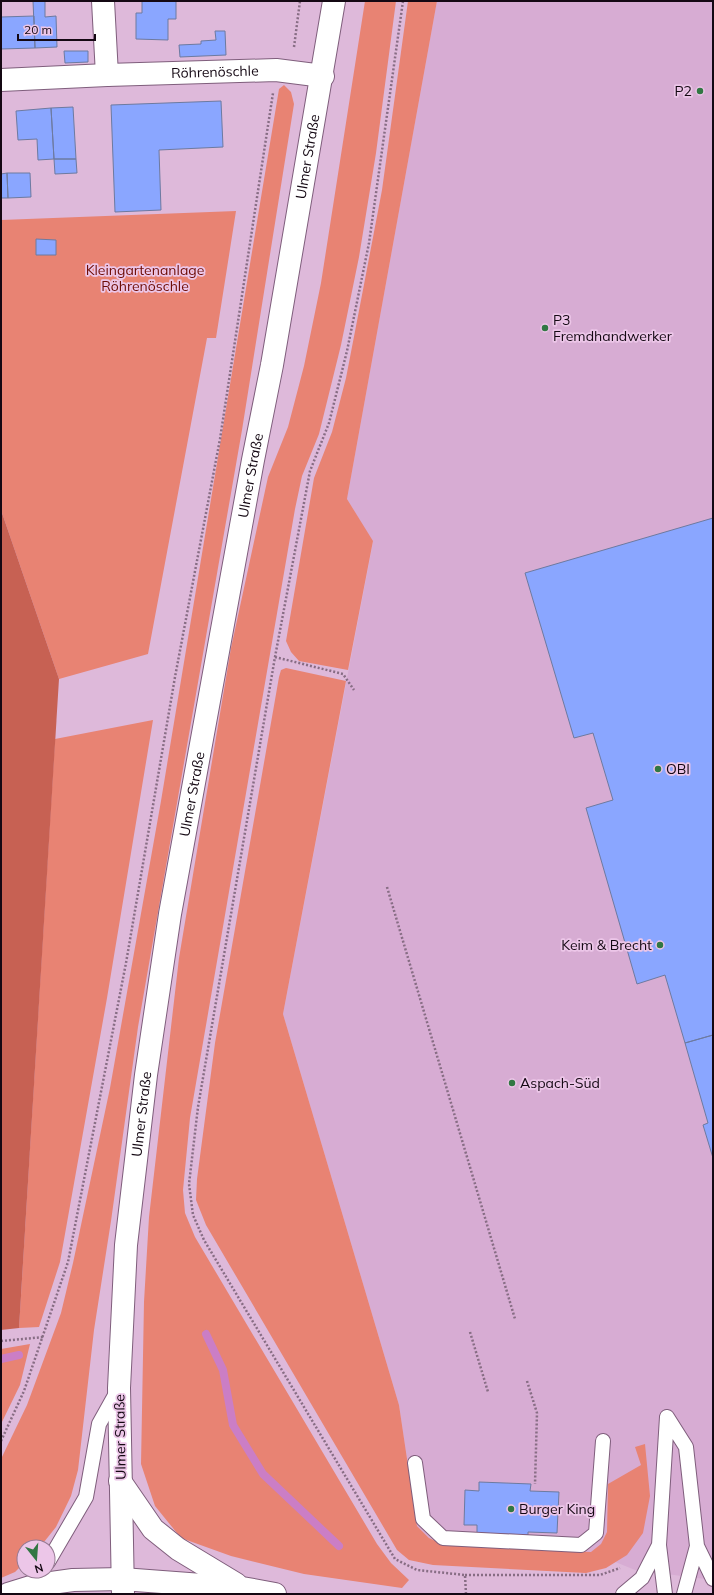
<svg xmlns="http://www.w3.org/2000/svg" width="714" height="1595" viewBox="0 0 714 1595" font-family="Mulish,sans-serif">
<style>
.built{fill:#d7acd3}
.green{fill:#e88373}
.forest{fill:#c76153}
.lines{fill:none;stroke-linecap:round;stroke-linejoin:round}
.stream{stroke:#cb7ec5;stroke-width:8}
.building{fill:#8aa6ff;stroke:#6d7aa0}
.lane-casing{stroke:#7f5e7c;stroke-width:16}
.street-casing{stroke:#7f5e7c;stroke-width:24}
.secondary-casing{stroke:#7f5e7c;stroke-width:24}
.path{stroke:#876d84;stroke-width:2.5;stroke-dasharray:2 2;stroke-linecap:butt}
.lane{stroke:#fff;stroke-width:14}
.street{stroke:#fff;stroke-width:22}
.secondary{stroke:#fff;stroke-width:22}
.poi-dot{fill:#317743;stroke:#ecc6e8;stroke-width:1.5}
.labels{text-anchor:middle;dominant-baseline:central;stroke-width:3.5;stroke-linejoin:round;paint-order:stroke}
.street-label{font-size:14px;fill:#140813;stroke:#ecc6e8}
.poi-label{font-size:14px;fill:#140813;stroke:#ecc6e8;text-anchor:start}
.park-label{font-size:14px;fill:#6d0c05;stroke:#ecc6e8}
</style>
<rect width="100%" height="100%" fill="#deb9da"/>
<path class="built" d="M437,1h276v1579l-78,-10 -44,-18 -147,-7 -15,-7 -12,-12 -18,-121 -116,-391 90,-472 -26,-43z"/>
<path class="green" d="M365,1h31l-20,152 -17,104 -18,88 -22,89 -17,42 -7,33 -105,609 -7,72 2,23 10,24 182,307 14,19 18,17 -7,8 -98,-14 -73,-18 -50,-18 -26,-32 -14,-42 3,-162 5,-85 30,-259 52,-310 37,-171 20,-50 16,-61 17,-83z
M408,1h29l-90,498 26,42 -25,129 -49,-9 -8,-9 -5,-11 28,-163 18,-46 14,-54 16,-83 20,-105z
M284,85l7,7 3,12 -52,326 -104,597 -27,194 -17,109 -16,140 -7,26 -15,31 -16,20h-16v16l-9,9 -14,6v-119l26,-54 34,-92 12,-50 37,-175 51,-287 118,-712z
M236,211l-20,127h-9l-59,316 -89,25 -58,-169v-290z
M286,668l60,13 -63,333 116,391 18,121 12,12 15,7 147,7 10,-8 6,-12 1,-48 33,-19 -6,-18 10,-3 5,52 -7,37 -16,22 -21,13 -20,5 -153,-8 -24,-5 -12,-10 -191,-325 -10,-25 1,-21 18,-136 64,-366 2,-7z
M153,720l-46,278 -47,264 -21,65 -20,1 36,-589z
M30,1344l-10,41 -19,39v-75z"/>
<path class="forest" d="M1,510l58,169 -40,649 -18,2z"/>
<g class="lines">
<path class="stream" d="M206,1334l17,36 10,55 30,49 76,72
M1,1359l18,-4"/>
</g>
<path class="building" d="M33,1h12v16l11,-1 1,31 -22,1z
M142,1h34v18h-8v21l-32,-1v-26h6z
M34,16l1,32 -34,1v-32z
M215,31h10l1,24 -46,2 -1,-12 22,-1v-3l15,-1z
M64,51h24v11l-23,1z
M221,101l2,46 -64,3 2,60 -46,2 -4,-107z
M73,107l3,52h-22l-3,-51z
M51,108l3,51 -16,1 -1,-21 -19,1 -2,-29z
M54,159h22l1,14 -22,1z
M7,173l1,25h-7v-24z
M7,173h23l1,24 -23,1z
M36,239l20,1v15h-20z
M713,518v517l-28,8 -20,-68 -28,9 -51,-176 27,-8 -20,-67 -19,5 -49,-165z
M713,1035v123l-10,-33 5,-2 -23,-80z
M479,1482l52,2 -1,7 29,1 -2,41 -29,-1v3l-51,-2v-8h-13l1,-35 14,1z"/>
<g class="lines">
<g class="lane-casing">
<path id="lane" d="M667,1417l19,30 11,99 16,33
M415,1463l8,56 20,19 138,7 15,-12 7,-92
M48,1562l38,-65 13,-73 19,-34
M623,1594l19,-16 17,-33
M665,1594l-6,-49 8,-128
M684,1594l13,-48"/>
</g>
<g class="street-casing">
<g id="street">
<path d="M103,1l4,74"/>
<path id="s1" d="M1,80l106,-5 169,-5 47,6"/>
<path d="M120,1481l33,48 25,20 58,35"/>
<path d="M8,1594l29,-9 36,-5 49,-1 120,9 33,6"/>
</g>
</g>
<g class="secondary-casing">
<g id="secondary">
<path id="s2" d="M123,1594l-4,-206 7,-143 20,-170 24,-161 83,-454 19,-95 62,-364"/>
</g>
</g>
<path class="path" d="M403,1l-34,242 -22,108 -18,72 -19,48 -35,186 -77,450 -9,77 4,31 11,25 191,319 22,11 48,5 1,19
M294,47l6,-46
M275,657l68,17 11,16
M387,887l128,432
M470,1332l18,60
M1,1341l43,-4
M527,1381l10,32 -2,71
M1,1441l23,-50 44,-129 58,-299 49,-286 45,-238 53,-346
M465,1575h135l20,-7"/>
<use href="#lane" class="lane"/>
<use href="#street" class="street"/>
<use href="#secondary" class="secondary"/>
</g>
<g class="poi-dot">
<circle cx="700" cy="91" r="4"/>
<circle cx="545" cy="328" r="4"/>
<circle cx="658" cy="769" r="4"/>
<circle cx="660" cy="945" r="4"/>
<circle cx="512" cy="1083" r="4"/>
<circle cx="511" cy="1509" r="4"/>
</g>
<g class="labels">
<g class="street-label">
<text stroke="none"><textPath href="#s1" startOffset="214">Röhrenöschle</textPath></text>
<text stroke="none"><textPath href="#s2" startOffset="1453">Ulmer Straße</textPath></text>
<text stroke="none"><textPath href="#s2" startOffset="1129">Ulmer Straße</textPath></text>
<text stroke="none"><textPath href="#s2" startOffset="805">Ulmer Straße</textPath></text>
<text stroke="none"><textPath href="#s2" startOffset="481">Ulmer Straße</textPath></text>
<text transform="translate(120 1437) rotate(-91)">Ulmer Straße</text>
</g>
<g class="poi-label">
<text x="692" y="91" text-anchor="end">P2</text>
<text x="553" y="320">P3<tspan x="553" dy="16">Fremdhandwerker</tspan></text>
<text x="666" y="769">OBI</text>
<text x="652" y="945" text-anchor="end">Keim &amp; Brecht</text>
<text x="520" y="1083">Aspach-Süd</text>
<text x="519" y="1509">Burger King</text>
</g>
<g class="park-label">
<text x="145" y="270">Kleingartenanlage<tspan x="145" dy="16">Röhrenöschle</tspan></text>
</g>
</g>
<rect width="714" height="1595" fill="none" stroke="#140813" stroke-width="4"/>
<g transform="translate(36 1559) rotate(163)"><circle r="19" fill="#ecc6e8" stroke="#967a93"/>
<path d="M0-3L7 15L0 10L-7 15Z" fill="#317743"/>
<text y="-6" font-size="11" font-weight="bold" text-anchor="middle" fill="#140813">N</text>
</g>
<path d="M18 34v6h77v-6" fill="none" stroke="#140813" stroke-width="2"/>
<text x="24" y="34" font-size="12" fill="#140813" stroke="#ecc6e8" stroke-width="3" paint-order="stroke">20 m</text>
</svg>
